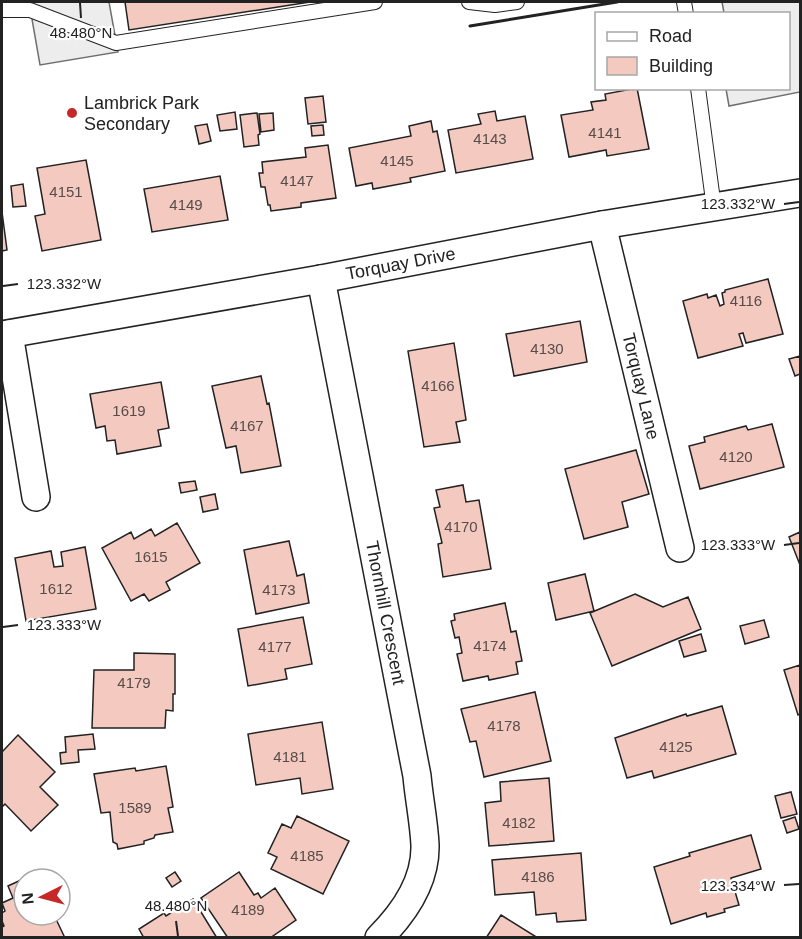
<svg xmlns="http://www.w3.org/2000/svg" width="802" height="939" viewBox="0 0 802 939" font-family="Helvetica,sans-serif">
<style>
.parking{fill:#ededed;stroke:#6f6f6f;stroke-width:1.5}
.building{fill:#f3c9c0;stroke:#222;stroke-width:1.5}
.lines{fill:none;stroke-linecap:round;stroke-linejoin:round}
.lane-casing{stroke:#222;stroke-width:16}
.street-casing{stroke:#222;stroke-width:30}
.lane{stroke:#fff;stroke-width:14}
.street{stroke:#fff;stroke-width:27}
.wall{stroke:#222;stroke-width:3}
.ticks{fill:none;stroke:#222;stroke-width:2}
.poi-dot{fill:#c62828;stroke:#fff;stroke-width:2}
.labels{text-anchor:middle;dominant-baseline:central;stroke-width:4.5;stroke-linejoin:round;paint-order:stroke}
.number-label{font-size:15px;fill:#564c4a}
.poi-label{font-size:18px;fill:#222;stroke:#fff;text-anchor:start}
.street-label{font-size:18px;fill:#222;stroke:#fff}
.ticks-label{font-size:15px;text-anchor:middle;fill:#222;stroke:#fff;stroke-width:4.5;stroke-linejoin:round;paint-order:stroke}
</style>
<rect width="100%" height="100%" fill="#fff"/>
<path class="parking" d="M29,2h80l9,50 -78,13z
M722,2h78v90l-71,14 -3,-17 62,-1v-74l-64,-1z"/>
<path class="building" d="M125,2h185l-181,28z
M637,88l12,61 -42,7 -1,-6 -37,7 -8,-42 32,-5 -2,-8 15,-2 -1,-6z
M323,96l3,26 -18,2 -3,-26z
M495,111l2,10 28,-5 8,43 -77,14 -8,-43 33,-6 -3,-10z
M235,112l2,17 -17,2 -3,-16z
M257,113l3,21 -2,1 1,10 -15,2 -4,-32z
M273,113l1,17 -13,2 -2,-18z
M431,121l2,11 4,-1 8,40 -35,7 1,4 -38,7 -1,-6 -16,3 -7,-38 62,-12 -2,-10z
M207,124l4,17 -12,3 -4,-18z
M323,125l1,10 -12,1 -1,-10z
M328,145l8,53 -35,5v4l-30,4 -1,-6h-2l-3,-18h-4l-2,-14h4l-1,-11 44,-5 -1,-9z
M86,160l15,80 -59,11 -7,-35 10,-2 -8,-46z
M220,176l8,44 -76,12 -8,-43z
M23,184l3,22 -13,1 -2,-21z
M2,212l5,38 -5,1z
M768,279l15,55 -37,9 -3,-10 -4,1 4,12 -45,12 -15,-57 24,-7 1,4 8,-3 4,11 4,-2 -2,-11 3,-1v-2z
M580,321l7,41 -73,14 -8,-42z
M454,343l12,77 -10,2 4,20 -36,5 -16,-96z
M800,356v18l-5,2 -6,-17z
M261,376l6,28 2,-1 12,63 -40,7 -5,-27 -10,2 -14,-62z
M161,382l8,46 -11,2 3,16 -44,8 -2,-14 -8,1 -2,-15 -9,2 -6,-34z
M772,424l12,43 -84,22 -11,-43 16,-4 -1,-5 42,-11 2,4z
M636,450l13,44 -27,8 6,25 -44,12 -19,-70z
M195,481l2,9 -16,3 -2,-10z
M463,485l3,17 13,-2 12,69 -48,8 -5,-33 4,-1 -8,-35 6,-1 -4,-17z
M215,494l3,15 -15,3 -3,-15z
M177,523l23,40 -34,19 4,8 -21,11 -5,-7 -13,7 -29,-53 29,-16 3,7 17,-10 4,7z
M800,532v33l-11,-28z
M289,541l8,35 7,-2 5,29 -53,11 -12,-64z
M85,547l11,62 -70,12 -11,-63 36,-7 3,16 9,-1 -2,-14z
M585,574l9,37 -38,9 -8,-37z
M635,594l28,13 25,-10 13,32 -89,37 -22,-53z
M505,603l6,29 5,-1 6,30 -6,1 2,12 -29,6 -1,-4 -25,5 -6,-27 5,-1 -3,-16 -4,1 -4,-17 4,-1 -1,-6z
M303,617l9,47 -27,5 2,10 -39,7 -10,-57z
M764,620l5,17 -24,7 -5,-18z
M701,634l5,17 -22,6 -5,-16z
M134,653l41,1v40h-2v17l-7,-1 -1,18h-73l2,-58h40z
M800,665v49l-2,1 -14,-45z
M535,692l16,69 -67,16 -8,-36 -6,1 -9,-33z
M722,706l14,48 -82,24 -2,-7 -25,7 -12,-40 71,-24 1,2z
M322,722l11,67 -31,5 -2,-16 -44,7 -8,-51z
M93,734l2,15 -17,1 1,12 -18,2 -1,-11 6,-1 -1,-15z
M18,735l37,37 -15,15 18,18 -27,26 -26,-27 -3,3v-55z
M166,766l7,41 -5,1 5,24 -18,3 -1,3 -10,3v3l-26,5 -1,-5 -4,-2 -3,-30 -9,1 -7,-39 41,-6 1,3z
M549,778l5,63 -65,5 -4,-43 16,-2 -1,-19z
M791,792l6,22 -16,4 -6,-22z
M297,816l52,25 -26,53 -52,-25 6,-12 -9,-4 14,-29 9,4z
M795,817l4,12 -12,4 -4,-12z
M751,835l10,34 -30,9 8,27 -15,4 1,3 -18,5 -1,-4 -35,11 -17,-57 36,-11 -1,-3z
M581,853l5,67 -29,2 -1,-9 -20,2 -2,-23 -39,3 -3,-35z
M175,872l6,9 -9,6 -6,-9z
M239,872l15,23 4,-2 3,5 14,-10 21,32 -26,18h-42l-27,-40z
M34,874l2,5h-12v36h30l11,23h-63v-11l2,-1 -2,-5v-8l3,-2 -3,-8 11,-5 -5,-12z
M193,899l24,39h-73l-5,-9 25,-16 2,3z
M501,915l37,23h-52z"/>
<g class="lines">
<g class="lane-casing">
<path id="lane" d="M469,2l26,3 22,-3
M684,2l2,12
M2,10h28l86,33 259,-41
M698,88l16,120"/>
</g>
<g class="street-casing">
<g id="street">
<path id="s1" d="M602,225l78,323"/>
<path id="s2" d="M321,279l96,497c2,23 7,46 8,69 1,36 -22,69 -46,93"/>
<path d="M9,334l27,163"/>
<path id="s3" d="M2,335l319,-56 281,-54 198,-32"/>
</g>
</g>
<use href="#lane" class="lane"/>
<use href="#street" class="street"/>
<path class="wall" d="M470,26l147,-24"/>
</g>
<path class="ticks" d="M80,3l1,15M784,204l15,-2M3,286l15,-2M784,545l15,-2M3,627l15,-2M784,885l15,-1M176,921l2,15"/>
<circle class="poi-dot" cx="72" cy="113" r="6"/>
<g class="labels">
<g class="number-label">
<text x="605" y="132">4141</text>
<text x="490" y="138">4143</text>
<text x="397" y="160">4145</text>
<text x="297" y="180">4147</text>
<text x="66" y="191">4151</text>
<text x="186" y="204">4149</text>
<text x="746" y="300">4116</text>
<text x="547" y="348">4130</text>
<text x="438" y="385">4166</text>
<text x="129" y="410">1619</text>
<text x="247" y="425">4167</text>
<text x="736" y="456">4120</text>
<text x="461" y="526">4170</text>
<text x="151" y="556">1615</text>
<text x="56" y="588">1612</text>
<text x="279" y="589">4173</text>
<text x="490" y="645">4174</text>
<text x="275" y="646">4177</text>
<text x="134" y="682">4179</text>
<text x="504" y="725">4178</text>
<text x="676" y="746">4125</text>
<text x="290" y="756">4181</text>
<text x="135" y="807">1589</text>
<text x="519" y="822">4182</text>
<text x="307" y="855">4185</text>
<text x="538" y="876">4186</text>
<text x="248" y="909">4189</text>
</g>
<g class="poi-label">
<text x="84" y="103">Lambrick Park<tspan x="84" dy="21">Secondary</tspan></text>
</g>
<g class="street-label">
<text stroke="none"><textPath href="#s3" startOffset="405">Torquay Drive</textPath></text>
<text stroke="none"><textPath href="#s1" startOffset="166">Torquay Lane</textPath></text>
<text stroke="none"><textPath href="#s2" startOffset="340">Thornhill Crescent</textPath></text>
</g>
</g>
<g class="ticks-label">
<text x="81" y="38">48.480°N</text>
<text x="738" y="209">123.332°W</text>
<text x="64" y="289">123.332°W</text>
<text x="738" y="550">123.333°W</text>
<text x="64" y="630">123.333°W</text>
<text x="738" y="891">123.334°W</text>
<text x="176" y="911">48.480°N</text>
</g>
<rect width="802" height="939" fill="none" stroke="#222222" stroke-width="6"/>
<rect x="595" y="12" width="195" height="78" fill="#ffffff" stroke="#a7a7a7" stroke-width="1.5"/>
<rect x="607" y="32" width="30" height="9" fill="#ffffff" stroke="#a7a7a7" stroke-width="1.5"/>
<text x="649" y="42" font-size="18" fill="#222222">Road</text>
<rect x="607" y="57" width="30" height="18" fill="#f3c9c0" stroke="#a7a7a7" stroke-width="1.5"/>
<text x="649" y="72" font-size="18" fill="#222222">Building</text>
<g transform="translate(42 897) rotate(264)"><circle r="28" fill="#ffffff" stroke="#a7a7a7" stroke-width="1.5"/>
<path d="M0-4.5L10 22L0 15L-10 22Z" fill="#c62828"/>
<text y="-9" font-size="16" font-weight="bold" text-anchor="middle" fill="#222222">N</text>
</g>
</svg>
